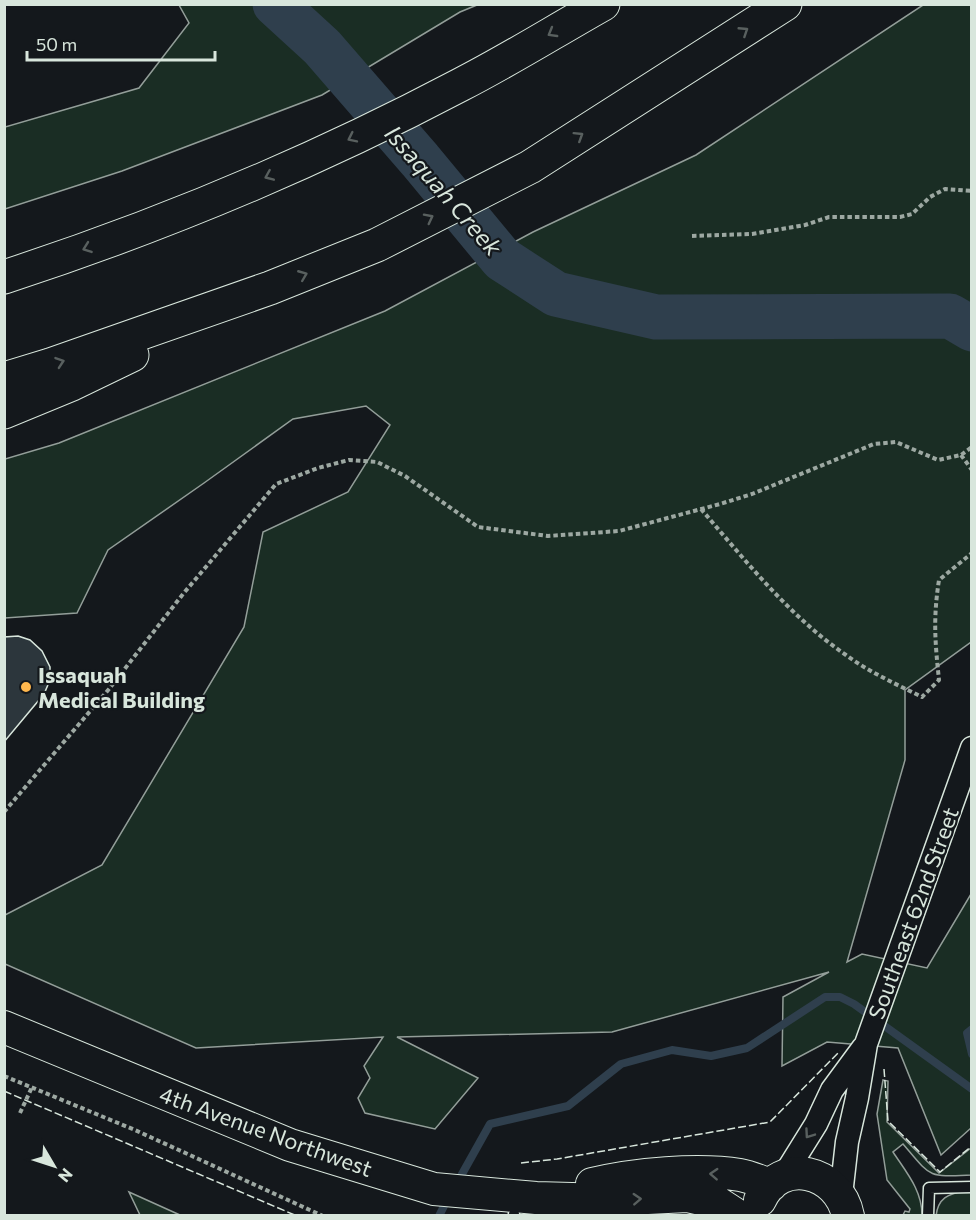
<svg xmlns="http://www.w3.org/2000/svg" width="976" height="1220" viewBox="0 0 976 1220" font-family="Commissioner,sans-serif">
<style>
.green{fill:#1a2d24;stroke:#939e99;stroke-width:1.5}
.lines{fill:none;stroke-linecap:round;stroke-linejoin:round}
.stream{stroke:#2f3f4d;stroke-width:8}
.river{stroke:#2f3f4d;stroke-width:45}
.building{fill:#2c363c;stroke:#d8e6dc;stroke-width:1.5}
.lane-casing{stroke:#d8e6dc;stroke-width:13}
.street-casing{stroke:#d8e6dc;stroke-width:25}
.secondary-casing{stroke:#d8e6dc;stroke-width:34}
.highway-casing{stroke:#d8e6dc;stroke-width:35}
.path{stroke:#9da8a2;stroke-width:4;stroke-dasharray:4.5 3;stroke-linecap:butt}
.lane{stroke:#14181c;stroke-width:10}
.street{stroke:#14181c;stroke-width:22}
.secondary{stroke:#14181c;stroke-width:32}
.highway{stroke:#14181c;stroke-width:33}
.fence{stroke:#d8e6dc;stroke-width:1.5;stroke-dasharray:8 3;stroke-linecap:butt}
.oneway{stroke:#59605f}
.poi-dot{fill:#ffb74d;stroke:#14181c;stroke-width:2}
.labels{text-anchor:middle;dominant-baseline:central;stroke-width:4.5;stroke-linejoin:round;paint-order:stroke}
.poi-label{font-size:22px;font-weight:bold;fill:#d8e6dc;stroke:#14181c;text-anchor:start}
.street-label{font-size:22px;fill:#d8e6dc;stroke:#14181c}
.water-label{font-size:24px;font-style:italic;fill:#d8e6dc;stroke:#14181c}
</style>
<rect width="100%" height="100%" fill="#14181c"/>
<path class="green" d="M179,5h298l-17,7 -138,83 -200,76 -117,38v-82l134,-39 50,-65z
M923,5h48v637l-66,48v70l-58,202 15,-8 65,14 44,-74v234l-30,27 -43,-107 -71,-6 -45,24 1,-69 46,-25 -217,60 -215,5 81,41 -43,51 -70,-16 -7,-15 12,-20 -6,-12 19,-29 -187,11 -191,-84v-49l97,-50 142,-238 19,-95 85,-40 42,-67 -24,-19 -73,13 -89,64 -96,67 -31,63 -72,5v-159l54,-16 326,-132 148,-79 163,-77z
M883,1080l5,1 -1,41 52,51 32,-25v27c-44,2 -39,3 -68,-31l-10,8c13,20 29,38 29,63h-19l2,-4 4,1 1,-3 -23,-29 -10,-66z
M964,1191h7v24l-35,1c2,-18 12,-22 28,-25z
M129,1192l51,23h-40z"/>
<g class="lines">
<path class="stream" d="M972,1029l-5,4 5,21
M457,1183l33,-59 78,-18 53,-42 51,-14 39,6 36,-8 78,-51h15l14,7 118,85
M439,1216l9,-18"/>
<path class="river" d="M275,4l47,43 98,113 82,99 54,35 100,23 294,-1 22,13"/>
</g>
<path class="building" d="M18,636l12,4 12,11 8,16v13l-6,14 -40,48v-105z"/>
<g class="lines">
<g class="lane-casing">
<path id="lane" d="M514,1216v-2
M928,1216l1,-28 43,-1"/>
</g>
<g class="street-casing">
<path id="street" d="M783,1177l33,-53 16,-34 31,-42
M841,1195l6,-53 10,-44 9,-54 106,-296"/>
</g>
<g class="secondary-casing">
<path id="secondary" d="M4,1027l286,118 144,44 102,9 72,2 79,-4 31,7 20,13
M592,1184c42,-10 106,-16 148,-9 11,2 21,7 31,10
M760,1200c20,-44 79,-30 88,16"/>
</g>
<g class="highway-casing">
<path id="highway" d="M4,277c157,-51 310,-115 456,-192 49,-25 95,-54 143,-81
M4,379l46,-14 220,-77 107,-43 153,-78 255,-163
M4,412l68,-28 60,-29"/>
</g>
<path class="path" d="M692,236l60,-2 53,-9 24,-8h71l12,-3 18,-17 15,-8 27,2
M961,455l11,15
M701,509c44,51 89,108 145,146 23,17 50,29 76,42l17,-17c-4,-38 -6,-62 0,-100l33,-27
M4,812l105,-123 74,-95 93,-110 42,-16 31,-8 28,2 28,14 73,51 70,9 71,-5 101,-27 32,-10 122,-50 22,-2 42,18 23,-5 11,-8
M4,1076l131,54 188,86
M20,1113l12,-26"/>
<use href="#lane" class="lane"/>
<use href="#street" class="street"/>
<use href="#secondary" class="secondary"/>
<use href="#highway" class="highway"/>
<path class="fence" d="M884,1069l4,52 52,51 32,-26
M4,1091l293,125
M521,1163l36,-4 213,-37 70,-71"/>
</g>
<defs><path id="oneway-chevron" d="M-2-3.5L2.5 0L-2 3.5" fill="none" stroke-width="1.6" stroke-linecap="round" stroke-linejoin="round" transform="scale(1.5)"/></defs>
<g class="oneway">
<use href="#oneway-chevron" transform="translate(744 31) rotate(-33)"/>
<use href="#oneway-chevron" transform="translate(552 33) rotate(150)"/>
<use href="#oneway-chevron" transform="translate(579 136) rotate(-32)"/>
<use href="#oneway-chevron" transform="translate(352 138) rotate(154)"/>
<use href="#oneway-chevron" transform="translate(269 176) rotate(157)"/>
<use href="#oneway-chevron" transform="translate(429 218) rotate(-27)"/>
<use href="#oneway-chevron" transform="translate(87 248) rotate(160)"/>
<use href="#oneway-chevron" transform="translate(303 275) rotate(-22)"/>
<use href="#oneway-chevron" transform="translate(60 362) rotate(-19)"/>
<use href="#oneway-chevron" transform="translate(809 1134) rotate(125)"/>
<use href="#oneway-chevron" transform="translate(714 1174) rotate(-177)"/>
<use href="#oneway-chevron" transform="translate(637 1199) rotate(-3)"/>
</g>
<circle class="poi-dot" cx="26" cy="687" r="6"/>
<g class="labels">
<g class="poi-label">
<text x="38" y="674">Issaquah<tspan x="38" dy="25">Medical Building</tspan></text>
</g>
<g class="street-label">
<text transform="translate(913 913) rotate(-70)">Southeast 62nd Street</text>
<text transform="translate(266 1131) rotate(20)">4th Avenue Northwest</text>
</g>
<g class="water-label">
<text transform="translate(444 190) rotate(49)">Issaquah Creek</text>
</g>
</g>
<rect width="976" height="1220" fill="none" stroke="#d8e6dc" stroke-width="12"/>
<g transform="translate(54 1166) rotate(129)" stroke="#14181c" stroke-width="4.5" paint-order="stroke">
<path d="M0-4.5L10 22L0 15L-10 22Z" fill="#d8e6dc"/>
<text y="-9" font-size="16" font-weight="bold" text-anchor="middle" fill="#d8e6dc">N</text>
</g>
<path d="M27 51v9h188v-9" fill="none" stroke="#d8e6dc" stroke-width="3"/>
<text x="36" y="51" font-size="18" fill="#d8e6dc" stroke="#14181c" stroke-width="4.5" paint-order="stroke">50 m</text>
</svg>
